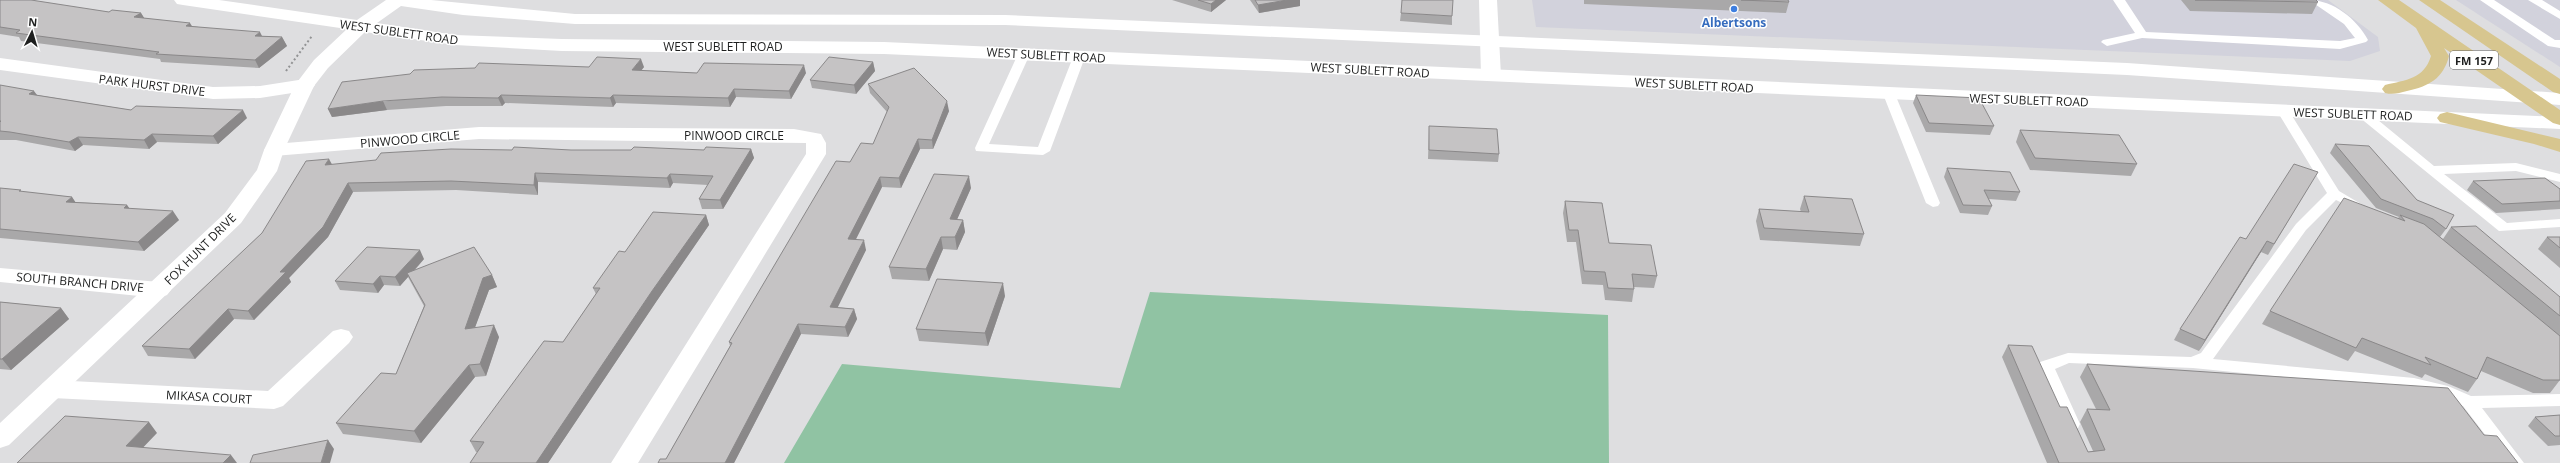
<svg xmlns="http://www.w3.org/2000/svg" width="2560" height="463" viewBox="0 0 2560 463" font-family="'Open Sans',sans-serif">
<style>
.built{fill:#d2d2dc}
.green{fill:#90c3a3}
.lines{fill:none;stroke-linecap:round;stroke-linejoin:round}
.path{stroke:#929394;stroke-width:2;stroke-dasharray:2 2.5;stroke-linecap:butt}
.lane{fill:#fff;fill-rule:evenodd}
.street{fill:#fff;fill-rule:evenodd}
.secondary{fill:#fff;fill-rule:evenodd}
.primary{fill:#d7c68f;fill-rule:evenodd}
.wall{fill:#a9a8a9}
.shaded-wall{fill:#8a8889}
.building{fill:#c5c3c4;stroke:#8a8889}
.shop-dot{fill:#3f7fe0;stroke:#fff;stroke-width:1.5}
.labels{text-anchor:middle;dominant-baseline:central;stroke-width:3;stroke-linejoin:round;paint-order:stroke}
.shield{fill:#fff;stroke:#626262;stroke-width:1}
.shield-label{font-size:11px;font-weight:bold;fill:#1e1f1f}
.shop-label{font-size:12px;font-weight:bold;fill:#366cbe;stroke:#fff}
.street-label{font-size:12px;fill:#1e1f1f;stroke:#fff}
</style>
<rect width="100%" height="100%" fill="#dedee0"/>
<path class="built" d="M1532,0h796l50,37 2,14 -30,10 -814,-34z
M2456,0h104v67z"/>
<path class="green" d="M1150,292l458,23 1,148h-825l58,-99 278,24z"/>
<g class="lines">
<path class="path" d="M286,71l26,-35"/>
<path class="lane" d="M2113,0h12l21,32 194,9 15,-3 -11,-14 -35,-24c24,0 48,19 59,40l-2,2 -26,7 -198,-11 -35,8 -6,-4 2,-2 32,-7z
M2480,0h14l61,40h5v8l-12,-2z
M2528,0h14l18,11v8z
M1024,50l6,4 -41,90 49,3 35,-90 6,-4 6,4 -35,94 -7,4 -67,-4 -1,-3 43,-94z
M1889,90l6,4 45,109 -2,3 -5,1 -7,-4 -43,-109z
M2283,107l6,4 50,80 27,16 -7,4 -23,-11 -30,30 -93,129 201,19 34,8 23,10 89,-2v12l-78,2 42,55h-17l-44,-57 -25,-11 -24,-5 -221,-22 -124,-5 -14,6 25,55 -2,4 -6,2 -6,-2 -28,-62 2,-4 28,-9 123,4 10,-4 95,-129 31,-31 -50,-82z
M2363,110l4,1 67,55 82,-3 44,11v8l-44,-11 -72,3 63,49 53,-4v8l-61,4 -140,-114 -2,-3z"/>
<path class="street" d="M1479,0h18l4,76 -3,4h-14l-3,-4z
M0,58l213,29 47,-1 45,-7 7,2 3,4 -3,4 -7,2 -45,7 -47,1 -213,-29z
M479,127l315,2 27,5 5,9v11l-188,309h-27l195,-309v-11l-327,-4 -205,17 -7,-2 -3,-4 3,-4 7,-2z
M0,268l159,14 8,3 4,5 -4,5 -8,3 -159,-16z
M341,329l8,2 4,6 -4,6 -66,63 -9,3 -222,-11 -9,-3 -4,-6 4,-6 9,-3 216,11 65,-60z"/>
<path class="secondary" d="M174,0h45l138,20 29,-20h45l144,14 430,1 1122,48 433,30v12l-433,-30 -1122,-50 -430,-1 -112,-9 -62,-9 -24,17 78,12 107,4 322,3 1676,75v12l-1676,-75 -322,-3 -107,-6 -90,-13 -37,36 -14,18 -30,64 -7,21 -36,52 -232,222 -9,3v-25l225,-210 32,-43 7,-20 31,-65 19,-25 33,-31 -164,-24 -6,-1z"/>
<path class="primary" d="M2378,0h21l161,110v15l-7,-2 -109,-75 5,8c-6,23 -20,30 -42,35 -8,2 -14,4 -22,2l-3,-4 3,-4c21,-5 39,-6 46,-29l-15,-28z
M2419,0h21l120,79v15l-7,-2z
M2447,112l113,27v13l-26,-8 -94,-22 -3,-4 3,-4z"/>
</g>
<path class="wall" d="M0,0l109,12 32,1 3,5 48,8 70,10 20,1 5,9 -28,22 -98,-6 -1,-3 -139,-18 -2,-4 -19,-3z
M1172,0h54l-15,12z
M1250,0h50v6l-41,7z
M1584,0h204l1,2 -3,11 -202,-9z
M2181,0h135l2,2 -6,12 -122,-3z
M1401,13l51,3v9l-52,-4z
M873,62l2,9 -19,23 -44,-6 -2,-8z
M644,67l-3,4 56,2h109l-15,26 -55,-2 -6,10 -114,-4 -3,4 -108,-4 -3,3h-56l-59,4 -55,7 -4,-8z
M868,84l81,27 -16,38h-13l-19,39 -19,-1 -26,52 10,11 -29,57 17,2 3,10 -9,18 -47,-3 -67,129h-76l8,-4 64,-113 -1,-4 121,-180 23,-18 14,-32 -17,-19z
M0,85l37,10 94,15 116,8 -29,26 -61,-2 -8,7 -66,-4 -8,6 -59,-11h-16z
M1916,95l78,31 -4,9 -64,-3 -13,-29z
M1429,126l70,28 -1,8 -70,-3z
M2020,130l117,34 -6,12 -101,-6 -14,-28z
M2335,144l82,56 29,29 -6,8 3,2 8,-12 109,70v83l-10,13h-17l-52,-22 -4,8 -9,13 -43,-18 -3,4 -67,-27 -7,10 -86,-37 8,-13 128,-93 1,-1 -23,-9 -46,-55z
M751,149l3,9 -31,51h-21l-3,-10 9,-14 -35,-2 -3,5 -132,-6v13l-82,-5 -103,2 -25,45 -39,41 2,4 -37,38 -20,-1 -39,40 -47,-3 -6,-10 120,-113 70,-68 239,-15h133z
M1947,168l73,24 -4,9 -27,-2 3,7 -4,9 -28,-2 -16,-36z
M2473,181l87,8v20l-64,4 -29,-23z
M2311,183l-43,72 -7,-3 -62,99 -25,-11 6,-11 66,-90z
M0,188l22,4 50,5 3,5 52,3 3,4 49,11 -35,31 -144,-13z
M971,188l-14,31 6,1 2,12 -8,18 -14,-1 -14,32 -37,-2 -3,-12z
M1804,196l60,38 -4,12 -100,-6 -4,-19 3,-12 42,3 -1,-3z
M1565,201l44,42 48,33 -3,12 -20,-1v2l-2,13 -27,-2 -2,-15 -21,-1 -6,-42h-9l-4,-29z
M706,215l3,10 -53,77 -108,161h-78l8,-11h-2l-6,-11 93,-99 33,-48 -3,-6 32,-36z
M2547,237h13v31l-22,-19z
M424,259l-10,12 78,4 5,12 -8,3 -14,37 24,10 -13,39 -11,1 -54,66 -78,-9 -7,-11 60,-49 28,-68 -16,-29 -8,9 -16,-1 -6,8 -38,-3 -5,-9z
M1005,296l-17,50 -69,-5 -3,-12z
M0,302l61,6 8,11 -58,51 -11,-1z
M2008,345l52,62 28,45 5,-1 -13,-29 7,-13h9l-16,-32 7,-13 397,71 34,28h-471l-45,-106z
M2560,415v30l-12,1 -20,-20 7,-9z"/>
<path class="shaded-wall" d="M1216,0h10l-15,12v-8z
M1287,0h13v6l-41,7 -1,-8z
M141,13l5,8 -12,-4z
M190,23l5,8 -9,-5z
M260,32l4,8 -9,-4z
M282,37l5,9 -28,22 -4,-8z
M641,59l3,8 -9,11 -3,-8z
M873,62l2,9 -19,23 -2,-9z
M804,65l2,8 -15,26 -2,-8z
M734,89l2,8 -6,10 -2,-9z
M34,91l6,8 -11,-5z
M501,95l4,8 -3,3 -4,-8z
M613,95l3,8 -3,4 -3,-9z
M383,101l4,9 -55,7 -4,-8z
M947,101l2,10 -16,38 -1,-9z
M243,110l4,8 -29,26 -5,-8z
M152,134l5,8 -8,7 -5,-9z
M78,137l5,8 -8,6 -6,-9z
M918,139l2,10 -19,39 -2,-10z
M751,149l3,9 -31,51 -3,-9z
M329,159l5,9 -9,-3z
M535,173l3,9v13l-4,-10z
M670,174l3,9 -3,5 -3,-10z
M969,176l2,12 -19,43 -2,-12z
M880,177l2,10 -31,62 -3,-10z
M348,183l5,9 -25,45 -39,41 2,4 -37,38 -6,-9 32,-39z
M72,197l6,9 -12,-4z
M127,205l6,9 -9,-6z
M173,211l6,9 -35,31 -6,-9z
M706,215l3,10 -53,77 -108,161h-12l116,-172z
M963,220l2,12 -8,18 -2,-13z
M941,237l2,12 -14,32 -3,-12z
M864,240l2,10 -33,67 -3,-10z
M2267,241l-6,11 -62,99 6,-11z
M420,250l4,9 -24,27 -5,-9z
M492,275l5,12 -8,3 -19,51 -5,-12 18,-51z
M380,276l4,9 -6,8 -5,-9z
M1003,283l2,13 -17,50 -3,-13z
M61,308l8,11 -58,51 -9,-11z
M228,309l6,10 -39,40 -6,-10z
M854,309l3,10 -9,18 -3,-10z
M798,324l3,10 -67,129h-9z
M494,325l5,12 -13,39 -6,-12z
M469,365l6,12 -54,66 -7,-12z
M149,422l8,11 -23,24 -8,-11z
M328,440l6,9 -4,14h-9z
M231,455l6,8h-14z"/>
<path class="building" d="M0,0h31l78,12 3,-2 29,3 -7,4 56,6 -4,3 74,6 -5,4 27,1 -27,23 -99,-6 3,-2 -143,-19 4,-3 -20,-3z
M1198,0h18l-5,4z
M1255,0h32l-29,5z
M1402,0h51l-1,16 -51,-3z
M1741,0h47l1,2z
M2195,0h121l2,2z
M597,57l44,2 -9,11 65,3 7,-10 100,2 -15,26 -55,-2 -6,9 -115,-3 -3,3 -109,-3 -3,3 -56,-1 -59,4 -55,8 14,-27 68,-8 4,-4 61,-2 4,-5 110,4z
M829,57l44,5 -19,23 -44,-5z
M914,68l33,33 -15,39 -14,-1 -19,39 -19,-1 -32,62 16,1 -34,67 24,2 -9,18 -47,-3 -73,139h-67l2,-4h6l66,-116 -3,-1 107,-181 14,1 11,-19 12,1 16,-37 -21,-23z
M0,85l34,6 -5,3 102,16 5,-4 107,4 -30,26 -61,-2 -8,6 -66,-3 -9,5 -59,-10 -10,-1v-9l1,-1h-1z
M1916,95l63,3 15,28 -65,-3z
M1429,126l68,3 2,25 -70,-4z
M2020,130l99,5 18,29 -102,-6z
M2335,144l34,2 48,54 37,15 -8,14 -13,-10 -52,-20z
M514,147l57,3h60l3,-3 70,3 2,-3 45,2 -31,51 -21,-1 14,-23 -43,-2 -3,4 -132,-5 -1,12 -83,-4 -103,2 -25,44 -43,45h6l-38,39 -20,-2 -39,40 -47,-3 120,-113 44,-72 23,-2 -4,6 51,-5 5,-7 70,-4 61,1z
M2294,164l24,8 -44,72 -7,-3 -62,99 -25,-11 60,-92 6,2z
M1947,168l63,4 10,20 -36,-2 8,16 -29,-1z
M934,174l35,2 -19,43 13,1 -8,17h-14l-15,32 -37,-2z
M2545,178l15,11v12l-58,3 -29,-23z
M0,188l21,2 -2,1 53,6 -6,5 61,3 -3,3 49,3 -35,31 -138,-13z
M1804,196l48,3 12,35 -100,-6 -5,-19 50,3z
M2344,198l61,23 -5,-6 24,9 136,112v44h-17l-56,-23 -10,22 -52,-22 6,8 -69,-27 -6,10 -86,-37z
M1565,201l37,2 7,40 42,2 6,31 -25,-2 2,15 -26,-1 -3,-16 -21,-1 -6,-41h-9z
M653,212l53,3 -54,76 -116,172h-66l14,-21 -14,-1 74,-100 19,1 37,-54h-7l26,-37 6,1z
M2476,226l84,71v19l-109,-89z
M2547,237h13v11z
M367,247l53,3 -25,27 -15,-1 -7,8 -38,-3z
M474,247l18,28 -9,3 -18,51 29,-4 -14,39 -11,1 -55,66 -78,-8 45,-50 15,1 29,-69 -18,-32z
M937,279l66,4 -18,50 -69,-4z
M0,302l61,6 -59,51h-2z
M2008,345l24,1 28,61h7l21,45 17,-2 -18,-41 23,1 -23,-46 361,24 36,47 13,1 21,27h-459z
M2560,415v21h-5l-20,-19z
M65,416l84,6 -23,24 105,9 -8,8h-206z
M328,440l-7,23h-71l3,-8z"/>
<circle class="shop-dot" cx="1734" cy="9" r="4"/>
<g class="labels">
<rect class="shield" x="2450" y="51" width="48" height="18" rx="3"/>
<g class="shield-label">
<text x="2474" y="60">FM 157</text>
</g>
<g class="shop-label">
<text x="1734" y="22">Albertsons</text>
</g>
<g class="street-label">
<text transform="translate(399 32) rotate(8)">WEST SUBLETT ROAD</text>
<text x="723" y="46">WEST SUBLETT ROAD</text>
<text transform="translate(1046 55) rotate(3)">WEST SUBLETT ROAD</text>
<text transform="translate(1370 70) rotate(3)">WEST SUBLETT ROAD</text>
<text transform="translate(152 85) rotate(7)">PARK HURST DRIVE</text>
<text transform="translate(1694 85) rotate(3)">WEST SUBLETT ROAD</text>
<text transform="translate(2029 100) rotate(2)">WEST SUBLETT ROAD</text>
<text transform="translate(2353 114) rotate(2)">WEST SUBLETT ROAD</text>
<text x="734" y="135">PINWOOD CIRCLE</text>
<text transform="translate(410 139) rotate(-5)">PINWOOD CIRCLE</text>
<text transform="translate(200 249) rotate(-45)">FOX HUNT DRIVE</text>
<text transform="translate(80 282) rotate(5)">SOUTH BRANCH DRIVE</text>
<text transform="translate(209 397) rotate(3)">MIKASA COURT</text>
</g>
</g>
<g transform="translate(32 32) rotate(5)" stroke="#ffffff" stroke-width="3" paint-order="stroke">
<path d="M0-3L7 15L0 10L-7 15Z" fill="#1e1f1f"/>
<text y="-6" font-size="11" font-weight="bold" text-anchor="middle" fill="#1e1f1f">N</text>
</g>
</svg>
